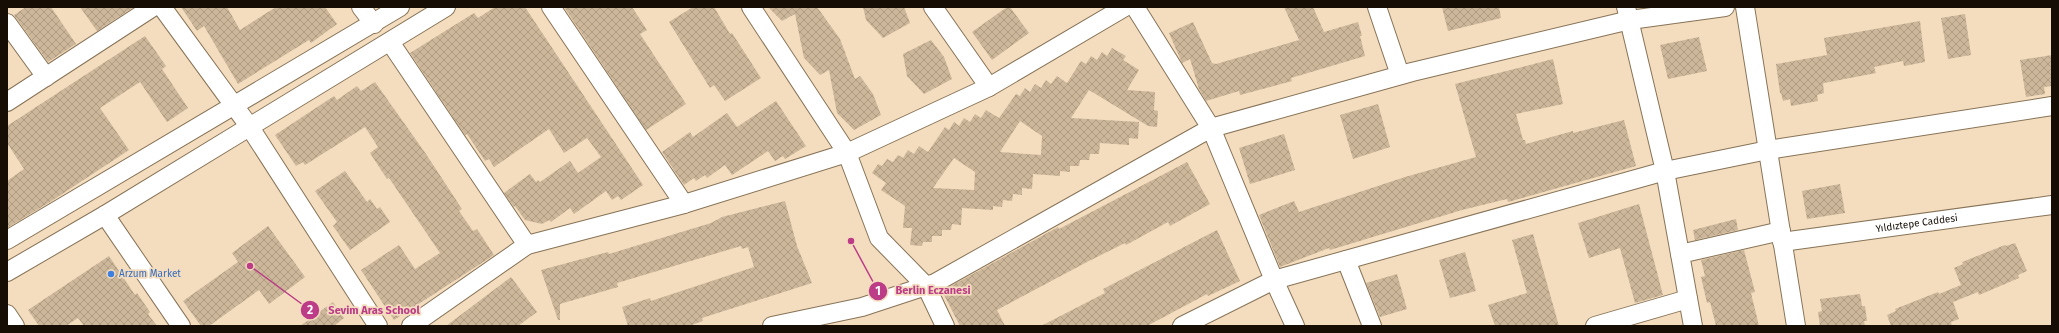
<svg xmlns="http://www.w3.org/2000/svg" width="2059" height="333" viewBox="0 0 2059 333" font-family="'Fira Sans',sans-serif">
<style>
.building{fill:url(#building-cross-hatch);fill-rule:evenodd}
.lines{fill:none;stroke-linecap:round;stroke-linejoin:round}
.minor-casing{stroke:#877357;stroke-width:20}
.minor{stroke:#fff;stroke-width:18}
.shop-dot{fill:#3f7fe0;stroke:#f4ddbf;stroke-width:1.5}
.labels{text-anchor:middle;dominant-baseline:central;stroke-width:3.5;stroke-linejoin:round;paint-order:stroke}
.street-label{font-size:10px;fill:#160e05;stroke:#f4ddbf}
.shop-label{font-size:10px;fill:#366cbe;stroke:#f4ddbf;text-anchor:start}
.leader{fill:none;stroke:#bc3c87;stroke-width:1.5}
.callout-dot{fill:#bc3c87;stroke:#f4ddbf;stroke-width:1.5}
.mark-label{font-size:12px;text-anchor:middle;font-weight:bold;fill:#fff}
.callout-label{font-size:11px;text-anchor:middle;font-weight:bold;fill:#bc3c87;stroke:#f4ddbf;stroke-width:3.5;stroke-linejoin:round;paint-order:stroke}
</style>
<defs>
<pattern id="building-cross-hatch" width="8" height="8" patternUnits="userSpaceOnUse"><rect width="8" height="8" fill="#cdb79a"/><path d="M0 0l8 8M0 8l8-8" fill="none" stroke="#af9c83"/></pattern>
</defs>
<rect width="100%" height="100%" fill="#f4ddbf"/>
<path class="building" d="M26,7h25l25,37 -28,18 -34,-47z
M80,7h54l-37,24z
M181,7h46l13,23 36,-23h49l12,17 -26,19 -2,-3 -71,44 -34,-58 -7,5z
M495,7h30l118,178 -22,15 -3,-4 -6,4 -6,-9 -32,23 -4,-6 -19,14 -2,-2 -7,4 -17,-4 -10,-14 -1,1 -10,-14 26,-19 6,8 2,-2 2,2 30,-21 8,12 23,-16 -14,-19 -23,15 -15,-24 -55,38 -5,-8 -4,2 -18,-27 -2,1 -55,-82 64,-40 4,5z
M564,7h68l15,23 -7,4 46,70 -40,26z
M693,7h21l16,27 2,-1 29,45 -36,23 -11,-16 -4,3 -41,-66z
M768,7h49l23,32 15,40 5,-3 13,18 8,21 -27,15 -17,-17 -8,-43 -9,5 -16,-17 -9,-44 -13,7z
M863,7h41l6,16 -27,15 -17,-18z
M1007,7h3l19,26 -37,27 -20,-28z
M1284,7h29l11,25 34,-10 4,14h-2l5,20 -74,22 1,3 -52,14 -1,-4 -33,10 -7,-12 -9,-30 -8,4 -13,-30 24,-11 19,41 4,1 83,-24z
M1442,7h57l2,11 -53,13z
M1965,14l6,41 -23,4 -7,-41z
M1920,21l5,41 -21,4 -1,-5 -29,6 2,6 -52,10 -1,1 1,9 -7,2 1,6 -27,5 -1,-7 -7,2 -2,-8h-1l-4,-29 51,-9 -3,-17z
M145,36l21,30 -4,3 26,39 -21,14 -27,-40 -40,26 29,42 -79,52 -43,26v-47l17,-12 -17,-26v-17z
M1699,37l8,34 -39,8 -8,-34z
M931,40l13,17 8,22 -28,15 -17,-18 -4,-22z
M1112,48l14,8 -3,4 16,10 -12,20 28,2 -1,18 4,1 -1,16 -9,-1 -59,-36 -18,28 68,4 -1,17 -9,-1v7l-29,-2 -1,11h-9l-1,6h-9l-1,6h-9v6l-10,-1v5l-27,-2 -1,15 -10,-1v7l-9,-1 -1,7 -9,-1 -1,7 -9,-1v4l-31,-2 -1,17 -9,-1 -1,6h-9v6h-10v6h-9l-1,4 -12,-1 2,-17h-9l2,-22 -24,-16 5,-7 -14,-10 6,-9 4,2 5,-7 6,3 5,-7 5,3 5,-8 6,4 5,-8 9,6 17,-25 4,3 5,-8 5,4 5,-8 6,4 5,-8 6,4 5,-8 13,8 17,-24 4,2 5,-8 5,4 5,-8 6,4 5,-8 5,4 6,-8 10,7 14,-22 5,3 5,-8 6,4 5,-8 5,4zM1020,121l22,15 -1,19 -41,-3zM954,158l21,14 -1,18 -41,-2z
M2052,55v31l-8,1 1,7 -19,3 -6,-37z
M1553,59l10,45 -47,10 7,26h2l1,4 47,-13v2l51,-13 12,46 -128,36 -1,-3 -45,11 -132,40 -1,-2 -49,19 -21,-52 35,-14 5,11 106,-35 71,-20 -21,-73z
M375,82l51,72 36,55 -3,2 14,20 4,-2 17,26 -100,65 -33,-50 38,-25 16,24 25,-16 -51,-75 -2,1 -17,-26 8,-6 -13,-20 -60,38 -2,-3 -7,4 -21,-31 59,-39 3,4 20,-14 4,5z
M776,101l30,45 -21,13 -2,-3 -8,5 -7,-10 -36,24 -7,-10 -18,13 -2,-3 -9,6 -2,-3 -10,7 -22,-33 28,-20 3,5 34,-24 10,14z
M1378,104l12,43 -37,12 -13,-44z
M1284,134l11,36 -45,14 -11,-36z
M1187,162l23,42 -40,22 -2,-4 -42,23 -1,-2 -38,19 -90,48 8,16h-45l-18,-35 116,-64 1,2z
M345,171l22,31 3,-3 7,10 3,-2 10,15 -40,28 -17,-24 4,-4 -22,-31z
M1840,184l5,29 -38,6 -5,-28z
M785,201l12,45 15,37 -110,35 1,3 -14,5h-61l-6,-19 28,-9 1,3 103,-34 -6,-20 -6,2 -1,-3 -124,37 1,4 -58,17v16h-2l-17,-50 67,-18 1,2 102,-31 11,-6z
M1639,204l24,91 -28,8 -15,-55 -31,10 -11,-35z
M1736,219l2,11 -43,10 -2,-10z
M268,226l37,51 -36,27 -10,-14 -50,36h-8l-18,-25 55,-39 -6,-9z
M1217,230l23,51 -32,15 -1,-2 -60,32h-106l64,-33 -2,-4z
M1533,234l26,92h-64l-7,-21 39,-12 -15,-53z
M2015,243l12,28 -9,4 1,3 -40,17 -1,-3 -25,10 6,17 -8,3 1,4h-61l-4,-11 9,-4 -1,-2 43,-17 1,2 22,-9 -7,-17 9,-4 -1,-2 43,-17 1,1z
M1744,250l11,42 -4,1 8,33h-43l-6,-24 -3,1 -6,-26 4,-1 -4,-16z
M1465,252l11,39 -26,7 -11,-38z
M109,256l26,39 2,-2 13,19 -2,2 9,12h-73l-6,-8 -12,8h-27l-11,-16z
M1397,274l10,35 -27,8 -14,-34z
M511,277l26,35 -19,14h-72z
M1860,294l2,12h3l2,15h-3l1,5h-45l-2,-14 4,-1 -2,-12z
M333,302l11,16 -10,8h-34z"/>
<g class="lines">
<g class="minor-casing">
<g id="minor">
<path d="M162,7l87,119 129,200"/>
<path d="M361,7l13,17"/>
<path d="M551,7l133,197"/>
<path d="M751,7l96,146 32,85 47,48 19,40"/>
<path d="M933,7l56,80"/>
<path d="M1135,7l76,121 63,152 21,46"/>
<path d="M1377,7l23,68"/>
<path d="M1626,7l39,164 28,155"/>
<path d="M1745,7l51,319"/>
<path d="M7,23l39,54"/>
<path d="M390,42l137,203"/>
<path d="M7,102l146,-95"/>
<path d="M105,215l76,111"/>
<path d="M7,240l393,-233"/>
<path id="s1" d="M1782,242l270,-37"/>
<path d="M1680,254l101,-23"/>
<path d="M1346,260l26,66"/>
<path d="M7,272l98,-57 341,-208"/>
<path d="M7,314l8,12"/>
<path d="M411,326l116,-81 157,-41 163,-51 142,-66 136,-80"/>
<path d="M772,326l90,-19 73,-24 276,-155 201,-56 218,-52 95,-13"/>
<path d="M1182,326l92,-46 391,-109 103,-21 284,-44"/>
<path d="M1595,326l93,-27"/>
</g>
</g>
<use href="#minor" class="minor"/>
</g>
<circle class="shop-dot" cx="111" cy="274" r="4"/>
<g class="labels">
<g class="street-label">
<text stroke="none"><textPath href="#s1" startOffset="136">Yıldıztepe Caddesi</textPath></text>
</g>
<g class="shop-label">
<text x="119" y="274">Arzum Market</text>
</g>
</g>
<path class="leader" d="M851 241L878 291M250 266L310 310"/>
<g class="callout-dot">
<circle cx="851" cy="241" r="4"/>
<circle cx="250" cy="266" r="4"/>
<circle cx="878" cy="291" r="10"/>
<circle cx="310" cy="310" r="10"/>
</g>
<g class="mark-label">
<text x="878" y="295">1</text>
<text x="310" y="314">2</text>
</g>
<g class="callout-label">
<text x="933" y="294">Berlin Eczanesi</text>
<text x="374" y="314">Sevim Aras School</text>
</g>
<rect width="2059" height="333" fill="none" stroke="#160e05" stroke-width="16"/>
</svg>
